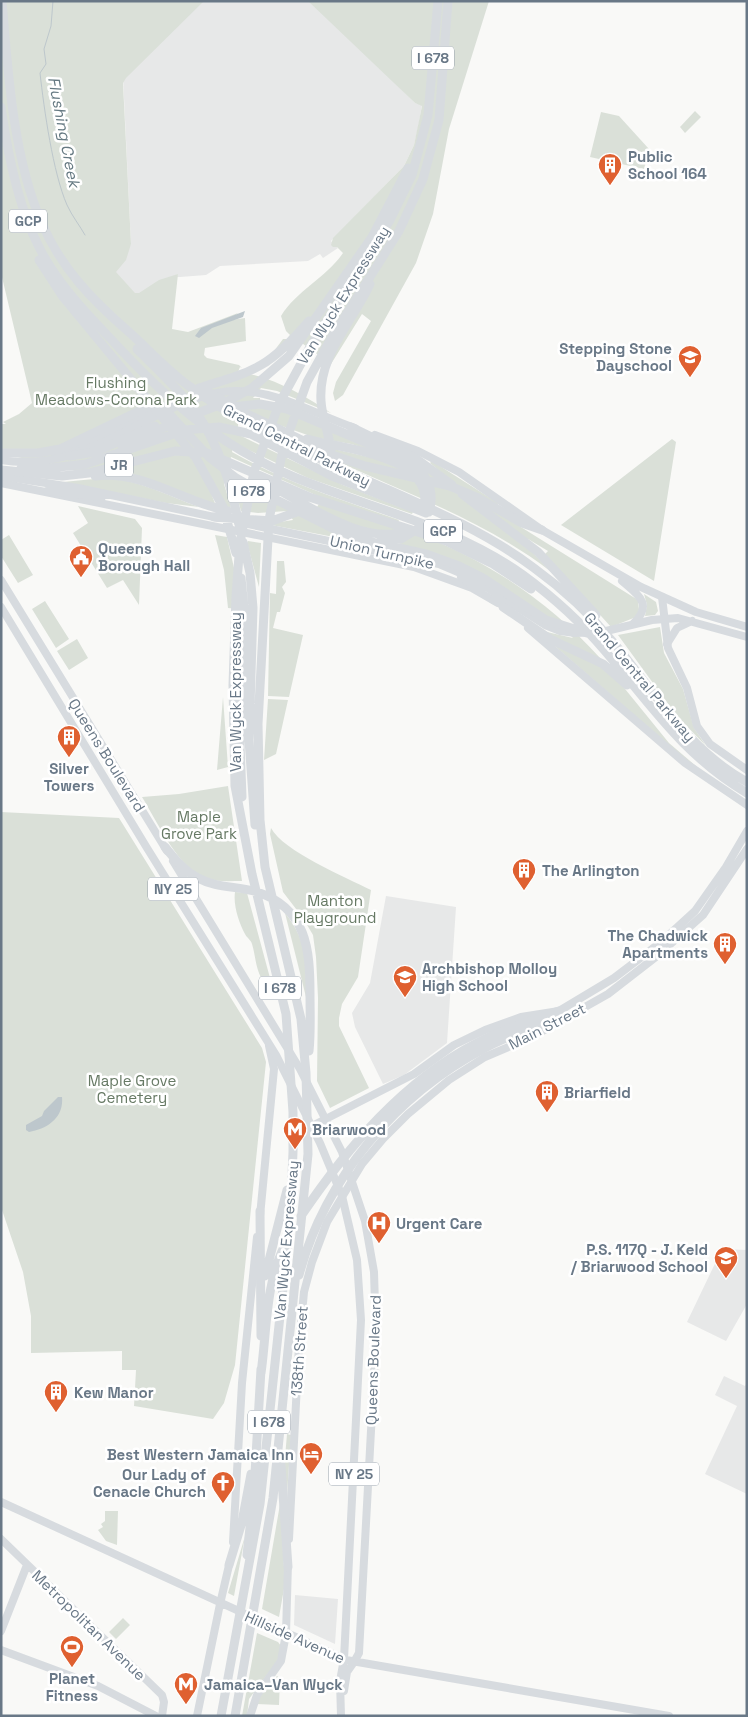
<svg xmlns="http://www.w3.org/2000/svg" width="748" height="1717" viewBox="0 0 748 1717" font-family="'Space Grotesk',sans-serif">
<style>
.built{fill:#e7e8e8}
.green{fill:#dae0d8}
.water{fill:#bdc7cc}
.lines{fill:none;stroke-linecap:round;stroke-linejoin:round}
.stream{stroke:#bdc7cc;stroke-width:1}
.secondary{stroke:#d7dbdf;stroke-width:8}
.primary{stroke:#d7dbdf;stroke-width:8}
.highway{stroke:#d7dbdf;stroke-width:9}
.labels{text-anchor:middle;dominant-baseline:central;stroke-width:5;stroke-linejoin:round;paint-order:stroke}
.shield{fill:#fff;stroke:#96a0ab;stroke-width:1}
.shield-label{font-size:14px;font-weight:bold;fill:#697887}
.poi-label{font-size:15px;font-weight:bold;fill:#697887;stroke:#fff;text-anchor:start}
.street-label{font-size:15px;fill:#697887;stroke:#fff}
.park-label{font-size:15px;fill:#667964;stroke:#fff}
.water-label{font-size:16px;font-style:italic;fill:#657982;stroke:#fff}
</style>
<rect width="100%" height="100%" fill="#f9f9f7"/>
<path class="built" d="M198,1h114l103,102 7,2 -4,23 -4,17 -10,21 -73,75 7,7 -15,10 -3,-4 -12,7 -88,5 -14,9 -26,2h-3l1,-3 -39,24 -24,-26 16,-28 -8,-167z
M386,896l70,11 -9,136 -43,32 -21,9 -28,-57 -3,-14 18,-30z
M722,1249l25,1v54l-21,37 -39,-19z
M724,1376l21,10 2,-3v111l-42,-20 32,-68 -22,-11z
M295,1595l43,4 -3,45 -41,-19z"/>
<path class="green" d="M1,1h203l-78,77 -3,5 8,161 -5,16 -10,12 19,21h4l20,-13 19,-6 -6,55 16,3 50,-19 -7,7 14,-2 1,23 -41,7 -1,7 3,3 32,7 3,3 -2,-1 -2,5c33,4 66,23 93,41l-54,-22 -16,-3 -8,10h7v3l134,56 -43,-13 -38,-7 -31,-11 -43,-9 -2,17 106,51 70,27 -1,2 -104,-36 -74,-35 -2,9c52,30 110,48 167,68l-1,2 -78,-25 -89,-40 -7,27 7,23h-4l-16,-14 5,13 -42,-16 -94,-18 -79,-19v-29h5l-3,-2 16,-8 13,-11 -31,-130z
M308,1h181l-40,128 -16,85 -17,49 -73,132 -8,6 -2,-8 3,-11 35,-61 -9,-7 -31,50 -39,-28 -18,15 9,-12h4l3,-4 -4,-4 -5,-15c16,-26 45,-38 62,-63l-6,-6h-4l-2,-2 2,-7 71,-72 10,-21 8,-39 -7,-3z
M695,111l6,6 -16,16 -5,-6z
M601,112l18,4 30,33 -5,20 -54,-12z
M672,439l4,3 -22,139 -93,-56z
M325,447l118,27 -13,-11 2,-2 66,42 -1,3 -15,-9 -122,-35 -35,-13z
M334,460l110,27 32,12 162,101 1,10 -3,7 -25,10 -66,-73 3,-3 -20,-12 -3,5 25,27c-65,-50 -142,-77 -216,-111z
M104,478c34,1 64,18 95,29l-33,-4 -103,-21z
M232,479l107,57v2l-73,-14 27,-4 -6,-9 -29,2 -17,-2z
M319,504c36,11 74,19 109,34 67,27 125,68 173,121l-48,-22 -6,-5 26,6 -17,-16 -157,-78 4,-2 -60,-21 -26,-14z
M78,506l57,13 7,9 -3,77 -16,-25 -16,8 -34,-55 15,-10z
M9,535l24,40 -15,8 -17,-27v-16z
M215,535l12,2 12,53 1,19 -12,-1 -4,-38z
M248,541l13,2 -2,44 -12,-44z
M277,561h7l2,21 -4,5 3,6 -5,19h-3l-4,16 30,7 -14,62 -21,-1 2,-103 6,1z
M644,594l12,8 2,9 -3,4 -10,1 2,-11z
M45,601l24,38 -13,9 -24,-39z
M660,627l4,26 19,36 11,39 12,18 -29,-30 -59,-81z
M77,639l11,19 -19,12 -12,-19z
M550,642l48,23 23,19 48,59 34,29 -17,-12z
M223,697l5,70 -11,3z
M268,699l20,1 -12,54 -12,6z
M228,786l14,95c-11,0 -24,1 -35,-2 -27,-7 -50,-58 -65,-82l37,-3z
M1,812l118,6 143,230 4,14 -31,303 -11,38 -11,16 -79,-13 2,-36h-14v-19l-91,2v-37l-8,-44 -22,-65z
M271,828c12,23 74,49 100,62l-13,87 -16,27 -3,14v8l30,62 -39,20 -13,-27 1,-83 -2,-41 -3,-22 -10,-17 -20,-26 -13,-58z
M235,892l12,1 23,85 -7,3c-8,-13 -7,-24 -11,-37 -1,-4 -5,-6 -7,-10 -6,-11 -12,-29 -10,-42z
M285,913c23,29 21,49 21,84z
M287,1434l4,1 -4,60 -3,-26z
M280,1504l5,79 -6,34 -17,-8z
M105,1511h13l-1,34 -11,-4 -8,-11 5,-3 -2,-3 4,-3z
M245,1536l-11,60 -6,-3z
M123,1618l7,7 -14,14 -7,-7z
M257,1633l21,9 3,4 -3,14 -29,39 -2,17h-5z
M277,1676l3,2 -1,27 -22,-1 2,-7z"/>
<path class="water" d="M245,311l-2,6 -31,11 -13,10 -4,-2 6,-8z
M58,1097h4c2,21 -15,32 -33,35l-3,-2v-5l16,-9 2,-5z"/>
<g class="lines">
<path class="stream" d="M53,1l-2,25 -7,23 2,15 -6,9c4,36 13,100 27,132 5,11 13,21 18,30"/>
<path class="secondary" d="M55,454c45,-11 81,-40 125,-52
M1,483l413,84 58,21 26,15
M662,597l6,51 19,40 10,38 13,18 37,26
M528,628l157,135 62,42
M312,1126l102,-52 40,-29 31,-15 36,-13 38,-6 55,-33 46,-35 35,-32 31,-44 21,-36
M260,1216l14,-147 -5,-23
M1,1539l161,156 2,7 -2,14
M289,1539l10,-194 5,-53 8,-30 15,-40 35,-58 21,-25 25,-25 41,-34 36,-23 47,-20 76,-43 49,-38 46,-41 44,-66
M233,1542l9,-159 15,-146
M220,1604l10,-43
M1,1631l26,-66
M286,1634l2,-71
M1,1650l97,36 58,30
M344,1691l3,-19 7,-10
M341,1716l-1,-35 4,-22"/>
<path class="primary" d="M375,435l43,16 41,21 83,58 99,57 55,25 51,15
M1,460c63,11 113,-24 167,-50 23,-10 43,-19 69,-19 42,0 79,24 118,37
M1,476l77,12 141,30
M47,491l55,6
M238,522l201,42 33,14 73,47 15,6 15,2 27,-1 50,-12 26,-2 69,19
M461,577l20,15
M1,580l166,271
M622,581c16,14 32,23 11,43
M493,600l16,8
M1,607l146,241 129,207 44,88 22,53 15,64 4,60 -17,339
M667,644l10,-16 15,-7
M173,861l127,208 42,83 23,69 9,51 2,66 -17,315 -5,9
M1,1502l345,158 323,56
M197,1716l23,-112
M250,1716l7,-21 24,-34 5,-27"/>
<path class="highway" d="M2,1c6,71 11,155 39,220 19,46 51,79 88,111 20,18 38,38 60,54 46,34 99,58 151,82 66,31 135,56 194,100 29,21 56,46 79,74 42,50 75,108 134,140
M1,107c6,42 17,99 37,138 17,35 44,64 71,92 56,61 108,108 185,140 77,32 159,48 229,98 30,22 58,47 82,76 46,54 79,105 142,142
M39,260l24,37 133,161 27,49 13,46
M137,349c20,20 41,39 58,62 25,34 37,78 45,118
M199,388c56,-17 71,-21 110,-67
M203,389l38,22 94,45 30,10 85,20 28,12 44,25 20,7
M161,405l48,52 27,21 21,12 75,38 30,12 64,14 33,12 24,12 63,42 41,13
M231,407l29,-3 27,5 118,50c20,11 31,30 24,53
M193,415l31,-12 28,-15 37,-32 83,-119 36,-69
M351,427l64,31 37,27
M307,439c35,10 133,17 116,72
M122,446l52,-23
M331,450c-2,-16 -9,-32 -10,-49 -3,-46 31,-78 49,-117
M1,453h37l22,-4 96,-46
M70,456l24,-4 61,-26
M21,468h29l36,-4 99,-34 34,-3 32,7 81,42 94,37
M1,470l61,6 27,-3 86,-22 32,2 102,44 137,44 47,23 38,25
M95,476c48,-6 88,26 133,35
M273,487c35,18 94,61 134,43
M462,494l76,58 58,63
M214,517l58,4 30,-11
M381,540l20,-1 18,-11
M243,542l7,31 3,35 -4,132 6,85
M241,578l4,40 -5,125 2,54
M503,607l47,32 53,25 24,21
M165,847c10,12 19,24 33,31 18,10 40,8 59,14 50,16 53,58 53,102 0,19 1,38 -1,57
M260,1211l1,125
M301,1216c46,-68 102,-135 176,-173 26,-14 54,-22 82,-32
M299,1275c26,-97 98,-181 186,-227 26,-14 55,-23 82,-33
M265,1276l22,-86
M261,1373c6,-42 4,-89 24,-128
M281,1465l7,102
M247,1555l7,-64 7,-122
M229,1565l13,-43 9,-48
M221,1716l39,-212 30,-282 3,-70v-40l-7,-98 -34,-140 -17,-88 -2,-101 3,-89 4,-54 14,-70 25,-68 31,-57 80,-127 22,-45 16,-60 10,-114
M235,1716l38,-218 35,-344 -2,-81 -5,-54 -36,-152 -5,-47 -2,-96 11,-204 14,-71 24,-67 25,-45 67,-106 24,-52 16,-59 9,-119"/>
</g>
<defs>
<g id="building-pin" transform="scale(1.25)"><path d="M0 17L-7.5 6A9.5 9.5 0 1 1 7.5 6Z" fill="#df6030" stroke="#fff"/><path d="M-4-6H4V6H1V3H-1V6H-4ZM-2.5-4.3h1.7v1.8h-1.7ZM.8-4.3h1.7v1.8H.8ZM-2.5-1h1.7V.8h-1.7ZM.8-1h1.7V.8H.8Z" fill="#fff"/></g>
<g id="school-pin" transform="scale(1.25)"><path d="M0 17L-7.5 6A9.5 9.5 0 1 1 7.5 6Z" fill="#df6030" stroke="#fff"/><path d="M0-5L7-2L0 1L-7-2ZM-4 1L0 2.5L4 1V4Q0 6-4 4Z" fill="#fff"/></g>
<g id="civic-pin" transform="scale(1.25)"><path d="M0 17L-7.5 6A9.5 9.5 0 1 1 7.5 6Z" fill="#df6030" stroke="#fff"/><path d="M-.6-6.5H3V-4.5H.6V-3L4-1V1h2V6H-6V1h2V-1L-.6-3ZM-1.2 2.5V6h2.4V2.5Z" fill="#fff"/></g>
<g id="metro-pin" transform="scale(1.25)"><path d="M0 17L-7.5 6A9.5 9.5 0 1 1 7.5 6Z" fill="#df6030" stroke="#fff"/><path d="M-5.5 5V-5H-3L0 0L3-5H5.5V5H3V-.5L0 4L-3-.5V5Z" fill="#fff"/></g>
<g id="hospital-pin" transform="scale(1.25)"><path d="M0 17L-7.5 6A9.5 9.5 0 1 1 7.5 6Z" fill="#df6030" stroke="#fff"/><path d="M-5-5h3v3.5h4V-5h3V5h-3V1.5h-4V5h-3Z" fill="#fff"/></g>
<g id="hotel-pin" transform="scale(1.25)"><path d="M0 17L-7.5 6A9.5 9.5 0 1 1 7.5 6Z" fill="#df6030" stroke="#fff"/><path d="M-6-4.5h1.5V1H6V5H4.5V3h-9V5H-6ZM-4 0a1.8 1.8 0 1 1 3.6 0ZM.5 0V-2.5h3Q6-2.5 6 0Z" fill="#fff"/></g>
<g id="church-pin" transform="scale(1.25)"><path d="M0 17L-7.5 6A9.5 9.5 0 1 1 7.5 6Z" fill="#df6030" stroke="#fff"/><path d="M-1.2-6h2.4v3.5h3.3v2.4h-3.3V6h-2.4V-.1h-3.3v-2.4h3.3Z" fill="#fff"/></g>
<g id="stadium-pin" transform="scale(1.25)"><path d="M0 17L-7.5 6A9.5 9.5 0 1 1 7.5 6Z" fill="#df6030" stroke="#fff"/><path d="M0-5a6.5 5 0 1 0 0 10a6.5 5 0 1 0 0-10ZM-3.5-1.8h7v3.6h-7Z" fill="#fff"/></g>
</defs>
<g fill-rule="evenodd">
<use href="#building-pin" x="610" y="165"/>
<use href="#school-pin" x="690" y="357"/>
<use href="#civic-pin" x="81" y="557"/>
<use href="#building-pin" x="69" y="737"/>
<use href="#building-pin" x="524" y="870"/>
<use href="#building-pin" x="725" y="944"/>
<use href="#school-pin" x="405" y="977"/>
<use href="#building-pin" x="547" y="1092"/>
<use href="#metro-pin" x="295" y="1129"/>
<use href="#hospital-pin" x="379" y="1223"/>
<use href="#school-pin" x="726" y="1258"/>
<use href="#building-pin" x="56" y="1392"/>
<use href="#hotel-pin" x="311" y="1454"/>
<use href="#church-pin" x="223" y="1483"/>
<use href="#stadium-pin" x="72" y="1647"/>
<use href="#metro-pin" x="186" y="1684"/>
</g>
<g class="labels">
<g class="shield">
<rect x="412" y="46.5" width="42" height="23" rx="4"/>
<rect x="9" y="209.5" width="38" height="23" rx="4"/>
<rect x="105" y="453.5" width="28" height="23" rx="4"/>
<rect x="228" y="479.5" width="42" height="23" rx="4"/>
<rect x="424" y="519.5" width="38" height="23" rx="4"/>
<rect x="148" y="877.5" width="50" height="23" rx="4"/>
<rect x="259" y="976.5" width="42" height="23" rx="4"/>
<rect x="248" y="1410.5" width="42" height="23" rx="4"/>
<rect x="329" y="1462.5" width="50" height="23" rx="4"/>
</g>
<g class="shield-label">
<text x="433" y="58">I 678</text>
<text x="28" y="221">GCP</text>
<text x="119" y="465">JR</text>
<text x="249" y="491">I 678</text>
<text x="443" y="531">GCP</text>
<text x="173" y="889">NY 25</text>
<text x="280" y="988">I 678</text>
<text x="269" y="1422">I 678</text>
<text x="354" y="1474">NY 25</text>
</g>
<g class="poi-label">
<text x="628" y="156">Public<tspan x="628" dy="17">School 164</tspan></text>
<text x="672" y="348" text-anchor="end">Stepping Stone<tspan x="672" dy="17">Dayschool</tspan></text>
<text x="98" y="548">Queens<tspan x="98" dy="17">Borough Hall</tspan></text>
<text x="69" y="768" text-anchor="middle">Silver<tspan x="69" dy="17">Towers</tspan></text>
<text x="542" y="870">The Arlington</text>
<text x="708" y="935" text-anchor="end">The Chadwick<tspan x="708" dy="17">Apartments</tspan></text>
<text x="422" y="968">Archbishop Molloy<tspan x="422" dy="17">High School</tspan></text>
<text x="564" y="1092">Briarfield</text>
<text x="312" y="1129">Briarwood</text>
<text x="396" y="1223">Urgent Care</text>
<text x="708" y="1249" text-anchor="end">P.S. 117Q - J. Keld<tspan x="708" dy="17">/ Briarwood School</tspan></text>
<text x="74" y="1392">Kew Manor</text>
<text x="294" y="1454" text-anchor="end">Best Western Jamaica Inn</text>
<text x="206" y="1474" text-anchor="end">Our Lady of<tspan x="206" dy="17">Cenacle Church</tspan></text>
<text x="72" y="1678" text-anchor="middle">Planet<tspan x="72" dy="17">Fitness</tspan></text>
<text x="204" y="1684">Jamaica–Van Wyck</text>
</g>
<g class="street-label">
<text transform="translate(343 295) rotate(-58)">Van Wyck Expressway</text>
<text transform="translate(297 445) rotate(27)">Grand Central Parkway</text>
<text transform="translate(382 552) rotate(13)">Union Turnpike</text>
<text transform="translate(640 677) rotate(50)">Grand Central Parkway</text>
<text transform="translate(235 692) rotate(-90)">Van Wyck Expressway</text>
<text transform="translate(107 755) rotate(58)">Queens Boulevard</text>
<text transform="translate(547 1026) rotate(-27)">Main Street</text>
<text transform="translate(286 1240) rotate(-85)">Van Wyck Expressway</text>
<text transform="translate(299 1351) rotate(-86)">138th Street</text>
<text transform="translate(373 1360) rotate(-88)">Queens Boulevard</text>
<text transform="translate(89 1625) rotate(44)">Metropolitan Avenue</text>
<text transform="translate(295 1637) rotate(24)">Hillside Avenue</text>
</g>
<g class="park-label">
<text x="116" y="382">Flushing<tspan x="116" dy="17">Meadows-Corona Park</tspan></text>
<text x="199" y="816">Maple<tspan x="199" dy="17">Grove Park</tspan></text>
<text x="335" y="900">Manton<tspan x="335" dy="17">Playground</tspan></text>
<text x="132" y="1080">Maple Grove<tspan x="132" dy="17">Cemetery</tspan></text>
</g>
<g class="water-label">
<text transform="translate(64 132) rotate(79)">Flushing Creek</text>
</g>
</g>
<rect width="748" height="1717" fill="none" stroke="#697887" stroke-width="5"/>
</svg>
